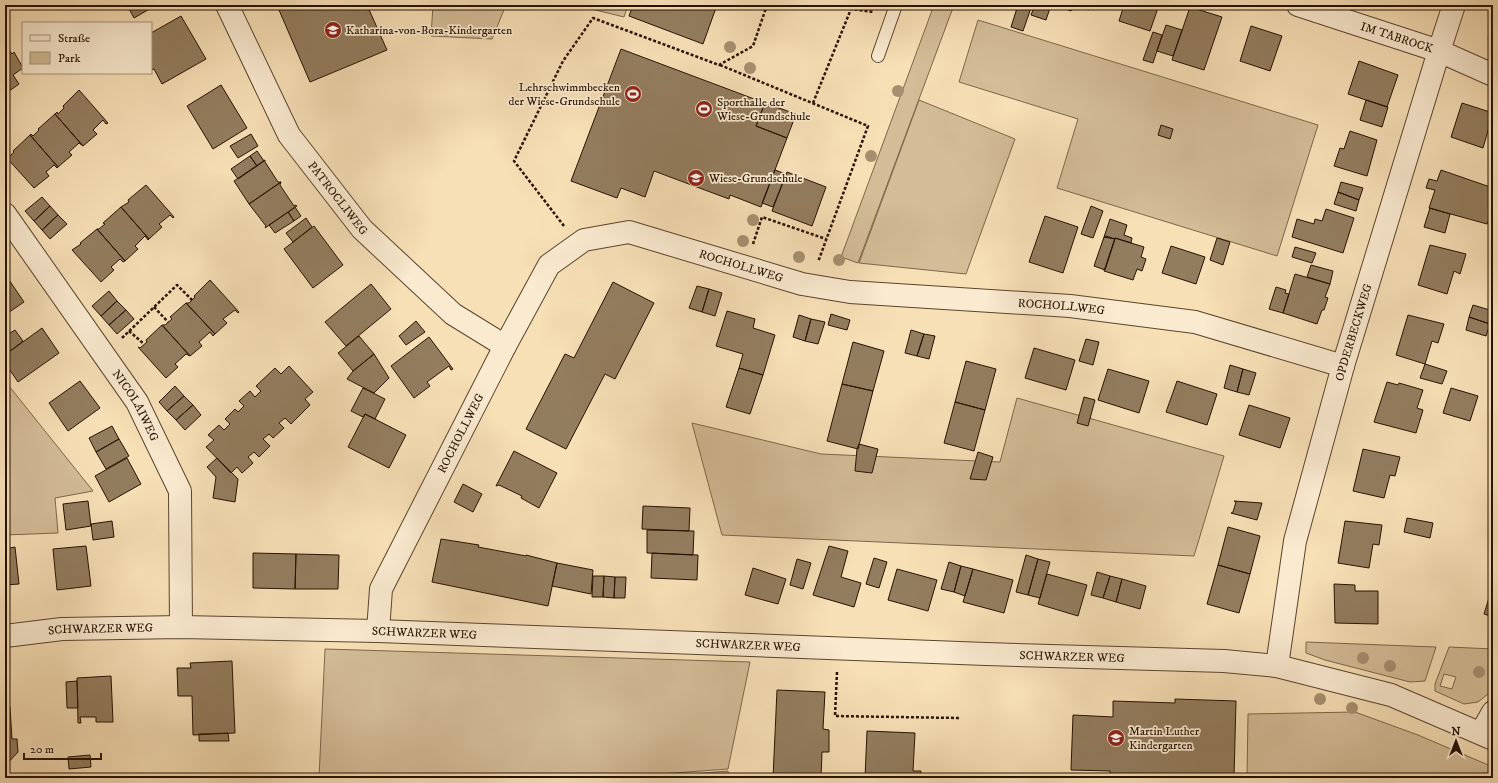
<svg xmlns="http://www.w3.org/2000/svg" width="1498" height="783" viewBox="0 0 1498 783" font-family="'IM FELL DW Pica',serif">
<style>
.green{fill:#d3bc97;stroke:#7c674c;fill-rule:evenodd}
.building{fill:#937d5f;stroke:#261201}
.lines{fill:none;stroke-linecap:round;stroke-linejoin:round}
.service-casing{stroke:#5a452e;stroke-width:14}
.minor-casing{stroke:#5a452e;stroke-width:24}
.tertiary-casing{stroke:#5a452e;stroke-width:24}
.path{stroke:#261201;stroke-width:2.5;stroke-dasharray:3 2;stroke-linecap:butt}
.service{stroke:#faead0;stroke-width:12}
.minor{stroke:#faead0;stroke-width:22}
.tertiary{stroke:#faead0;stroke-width:22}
.tree{fill:#a68f70}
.labels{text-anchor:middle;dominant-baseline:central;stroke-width:3.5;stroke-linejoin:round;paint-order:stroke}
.poi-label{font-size:12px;fill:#261201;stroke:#faead0;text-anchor:start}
.street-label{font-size:12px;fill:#261201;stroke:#faead0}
</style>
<rect width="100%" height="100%" fill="#f7dfb6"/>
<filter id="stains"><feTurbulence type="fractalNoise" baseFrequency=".005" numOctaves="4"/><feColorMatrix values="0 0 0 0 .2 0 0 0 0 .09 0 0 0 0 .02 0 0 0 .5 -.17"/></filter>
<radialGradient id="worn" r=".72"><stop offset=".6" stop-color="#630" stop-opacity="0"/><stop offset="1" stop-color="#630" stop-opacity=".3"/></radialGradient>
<path class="green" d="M433,5h73l-14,34 -61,-3z
M575,5h53l-4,12z
M934,5h20l-96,258 -17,-6z
M978,20l340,105 -41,131 -220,-68 21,-69 -119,-37z
M919,100l96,39 -49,135 -107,-11z
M5,381l88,110 -38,7 3,35 -53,2z
M1017,398l207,58 -30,100 -472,-21 -30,-112 129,31 179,8z
M1306,642l130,5 -11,34 -15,1 -85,-22 -19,-7z
M1449,647l44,2v41l-15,12 -14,2 -29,-13v-7zM1444,674l12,3 -4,12 -12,-3z
M325,649l425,13 -22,107 -123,9h-286z
M1355,712l63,23 75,32v11h-246l1,-64z
M728,771l1,7h-86z"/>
<path class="building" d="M132,5h19l2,2 -19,11 -6,-11z
M290,5h77l20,45 -77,32 -31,-72z
M633,5h84l-14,39 -74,-28z
M1004,5h14l-1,5z
M1018,5h14l-9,26 -12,-4z
M1035,5h16l-5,15 -15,-5z
M1055,5h19l-3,6z
M1074,5h17l-2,5z
M1124,5h35l-9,26 -31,-10z
M1190,7l32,10 -18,53 -32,-10z
M181,16l25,43 -44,25 -8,-15 -3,1v-37z
M1166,25l16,5 -9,26 -16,-5z
M1251,26l31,10 -12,35 -30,-10z
M1493,27v14l-5,-2z
M1153,32l9,3 -9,28 -10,-3z
M5,33l5,7 -5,4z
M621,49l144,54 -9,23 31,12 -26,69 -31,-12 -1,4 -75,-28 -9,26 -24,-9 -4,10 -46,-17z
M10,51l2,3 2,-2 9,16 -10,7 6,9 -14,10v-39z
M1359,61l39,14 -11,32 -39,-13z
M221,85l26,43 -34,21 -26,-43z
M79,90l29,33 -2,1 -3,-4 -10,10 4,4 -14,12 -28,-32 2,-2 1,2 6,-6 -1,-2z
M1366,100l22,7 -6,20 -22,-7z
M765,103l31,11 -9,24 -31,-12z
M1462,103l31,10 -10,35 -32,-11z
M55,114l28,32 -4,-3 -10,9 3,3 -14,12 -28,-32 1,-1 2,2 6,-6 -1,-1z
M1161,125l12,4 -3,10 -12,-4z
M1350,131l27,9 -10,36 -33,-10 6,-18 4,1z
M251,134l7,12 -20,12 -8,-12z
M30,135l28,32 -1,1 -3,-3 -8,7 3,4 -15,12 -28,-31 2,1 6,-6 -1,-1z
M257,151l7,10 -7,5 -7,-10z
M250,156l7,10 -19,13 -7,-10z
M265,160v2l13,20h3l-32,22 -15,-23z
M775,170l11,4 -13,33 -11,-4z
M1441,170l52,18v19l-6,17 -58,-16 6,-18 -9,-2 3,-9 8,2z
M787,172l39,15 -14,39 -40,-15z
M281,182l-1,3 14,21 1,-1 2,1 -32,22 1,-2 -17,-22z
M1341,182l22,6 -4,12 -21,-8z
M146,185l28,32 -1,1 -3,-3 -11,9 3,3 -13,12 -28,-32 8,-5 -1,-2z
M1338,192l21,8 -3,11 -22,-7z
M42,197l8,9 -16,15 -9,-10z
M50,206l8,9 -16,15 -8,-9z
M1091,206l12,5 -10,27 -12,-4z
M121,207l28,32 -1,1 -3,-4 -10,10 3,3 -13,12 -28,-32h2l6,-5 -2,-1z
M295,207l6,9 -7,5 -6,-9z
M1430,208l20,6 -5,19 -21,-6z
M1326,209l28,9 -11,35 -51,-16 5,-18 17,5 1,-5 7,2z
M288,212l6,9 -19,12 -6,-8z
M58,215l9,9 -17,15 -8,-9z
M1045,216l33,11 -15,46 -34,-11z
M306,218l6,9 -19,15 -7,-9z
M1110,219l17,6 -3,10 8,3 -1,5 -16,-5v1l-11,-2z
M314,226l29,39 -30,23 -29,-39z
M97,229l28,32 -2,1 -3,-3 -9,8 3,3 -13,12 -29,-32 9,-6 -1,-1z
M1106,236l9,3 -10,31 -11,-4 10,-29z
M1115,238l29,9 -3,10 5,2 -4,12 -5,-2 -4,11 -29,-9z
M1217,238l13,4 -7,23 -13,-5z
M1430,245l36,9 -6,20 -6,-3 -7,23 -29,-9z
M1171,246l34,11 -9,27 -34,-11z
M1295,247l21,6 -4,10 -20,-6z
M1311,265l22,6 -3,13 -23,-7z
M5,274l19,28 -19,13z
M1295,274l35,10 -5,13 3,1 -4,12h-2l-5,14 -34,-11z
M210,280l29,32 -1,1 -3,-3 -12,9 4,4 -12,11 -29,-31h3l6,-6 -1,-1z
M613,282l41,21 -39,76 -10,-5 -39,75 -40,-20 39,-75 9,4z
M371,284l20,25 -45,37 -21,-24z
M697,286l12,3 -7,23 -13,-4z
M1276,287l10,3 -1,3 4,1 -6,19 -14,-4z
M709,289l13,4 -7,23 -13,-4z
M109,291l8,10 -16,15 -9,-10z
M117,301l9,9 -17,15 -8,-9z
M186,303l29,31 -2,2 -3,-4 -11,10 3,4 -12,10 -28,-31h3l7,-6 -2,-2z
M1473,305l20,6 -3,13 -21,-7z
M126,310l8,9 -17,15 -8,-9z
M727,311l28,8 -2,9 22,7 -12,40 -24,-7 4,-14 -27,-8z
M831,314l19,6 -3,10 -19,-5z
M799,315l12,4 -6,22 -12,-4z
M1408,315l36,9 -6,19 -6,-2 -7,23 -29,-9z
M1469,317l21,7 -4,12 -20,-6z
M811,319l14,3 -7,22 -13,-3z
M416,321l9,11 -19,13 -7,-9z
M162,325l28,31 -4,-2 -11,10 3,3 -12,11 -28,-31 2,1 7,-6 -1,-2z
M42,328l17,25 -41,29 -13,-19v-8z
M15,330l8,11 -18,14v-19z
M911,330l13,4 -7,22 -12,-3z
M924,334l11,2 -6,23 -12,-3z
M359,336l15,18 -21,17 -15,-18z
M429,337l24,32 -2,1 -2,-4 -22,16 3,4 -16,12 -23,-32z
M1086,339l13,3 -6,23 -14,-4z
M853,342l31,9 -11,40 -31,-7z
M1034,348l41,12 -9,30 -41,-12z
M374,354l15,24 -15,15 -27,-14 6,-8z
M966,361l30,8 -11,41 -30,-8z
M1425,364l22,7 -5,13 -22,-6z
M1230,365l13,4 -6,23 -13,-4z
M289,366l24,26 -8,7 5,6 -19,19 -6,-6 -6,5 5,5 -11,10 -4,-4 -6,5 7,7 -11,11 -5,-5 -6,5 5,6 -11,10 -5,-6 -6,6 -25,-26 8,-7 -6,-5 11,-10 5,5 6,-6 -5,-5 10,-10 3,3 6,-6 -5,-5 11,-10 5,6 6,-6 -5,-5 19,-18 6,6z
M739,368l24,7 -13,39 -24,-7z
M1108,369l41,12 -10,32 -41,-13z
M1243,369l13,4 -7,22 -12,-3z
M80,381l20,27 -32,23 -19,-28z
M1177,381l40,13 -10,31 -41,-13z
M1387,382l11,3 1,-2 24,7 -6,18 6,2 -7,23 -42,-11z
M842,384l31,7 -15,58 -31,-8z
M175,386l9,10 -17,15 -8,-9z
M363,388l22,11 -10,20 -10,-5 -2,3 -12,-6z
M1451,388l27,8 -8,25 -27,-8z
M184,396l9,9 -17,15 -9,-9z
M1084,397l11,3 -7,26 -11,-3z
M955,402l30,8 -11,41 -30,-8z
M193,405l8,10 -16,15 -9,-10z
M1249,405l41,13 -10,30 -41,-13z
M365,414l41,21 -17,33 -41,-21z
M112,426l7,13 -23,13 -7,-14z
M119,439l10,17 -23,13 -10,-17z
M859,444l19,5 -6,24 -17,-2 2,-22z
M1363,449l37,8 -5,19 -5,-1 -6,23 -31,-7z
M514,451l43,22 -18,35 -18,-10 1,-2 -23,-11 -3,1z
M978,452l15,5 -7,23 -16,-1z
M127,458l14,26 -32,18 -14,-26z
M217,458l21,21 -3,23 -22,-4 3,-21 -9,-10z
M463,484l19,10 -9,18 -19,-10z
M88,501l3,25 -25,4 -3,-26z
M1234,501l28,2 -5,17 -26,-7 2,-1 3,-10z
M643,506l47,2 -1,23 -47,-2z
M1407,518l26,5 -3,15 -26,-6z
M112,521l2,16 -21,3 -2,-16z
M1345,521l37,4 -3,20 -6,-1 -4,24 -31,-5z
M1228,527l32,9 -10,38 -32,-9z
M647,530l47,1 -1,24 -46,-2z
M441,539l38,6 -1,2 48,9v-1l31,8 -9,43 -116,-24z
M86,546l5,40 -34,4 -4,-41z
M829,546l19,5 -7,26 20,6 -7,24 -41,-12z
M15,547l4,37 -14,1v-36z
M253,553l43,1 -1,35 -42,-1z
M652,553l46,2 -1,25 -46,-2z
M296,554l43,1 -1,34h-43z
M1026,555l12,4 -10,36 -12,-3z
M874,558l13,4 -8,26 -13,-4z
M797,559l14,4 -8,26 -13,-4z
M1038,559l12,3 -10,36 -12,-3z
M949,562l12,4 -7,26 -13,-3z
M557,563l36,7 -2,24 -39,-8z
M1218,565l32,9 -11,39 -32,-9z
M961,566l12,3 -8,27 -11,-4z
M753,568l33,11 -8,25 -33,-9z
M897,569l40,11 -9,31 -40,-11z
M973,569l40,11 -9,33 -41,-11z
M1097,572l13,4 -7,22 -12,-3z
M1047,574l40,11 -9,31 -40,-12z
M593,576h11l-1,21h-11z
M604,576l11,1 -1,21 -11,-1z
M1110,576l12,3 -6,23 -13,-4z
M615,577h11l-1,21h-11z
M1122,579l24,7 -6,23 -24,-7z
M1334,584l21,1v6h23v33l-43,-1z
M1493,585v32l-9,-3z
M232,661l3,72 -42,2 -1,-39h-14l-1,-28h14l-1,-5z
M111,676l2,46h-17v-5h-16l1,6h-3l-1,-45z
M5,680l3,27h2l2,32h5l1,13 -13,14z
M77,681l1,27h-11l-1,-26z
M777,690l48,2 -2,37 6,1v22h-7l-1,26h-48z
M1175,699l61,2 -2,77h-124v-7l-39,-1 2,-55 40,2v-16l62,2z
M867,731l48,2 -2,38h8l-1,7h-55z
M228,733l1,8h-30v-7z
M90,755l1,12 -22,2 -1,-12z"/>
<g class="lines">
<g class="service-casing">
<path id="service" d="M878,56l18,-51"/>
</g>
<g class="minor-casing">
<g id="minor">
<path id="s1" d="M227,5l62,130 73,94 91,85 52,32"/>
<path id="s2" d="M1298,5l141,46 54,24"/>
<path id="s3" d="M5,214l132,188 43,89 1,136"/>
<path id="s4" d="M378,631l3,-42 124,-243 44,-81 35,-25 45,-8 173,52 48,8 220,14 125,16 148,44"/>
<path id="s5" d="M1277,666l18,-125 48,-175 96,-315 15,-46"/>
<path d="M1481,733l12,-21"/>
</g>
</g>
<g class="tertiary-casing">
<g id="tertiary">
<path id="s6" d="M5,636l57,-7 119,-2 197,4 608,23 238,7 53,5 114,29 102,44"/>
</g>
</g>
<path class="path" d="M720,65l148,61 -50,136
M813,103l38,-94 23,3
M564,226l-50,-65 49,-100 30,-43 126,47 34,-19 14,-41
M753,244l9,-27 64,22
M154,307l14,15
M129,331l15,13
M122,338l55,-53 15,15
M837,672l-2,44 124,2"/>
<use href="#service" class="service"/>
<use href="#minor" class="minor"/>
<use href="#tertiary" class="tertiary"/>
</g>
<g class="tree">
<circle cx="730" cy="47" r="6"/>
<circle cx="750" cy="68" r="6"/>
<circle cx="898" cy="91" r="6"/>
<circle cx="871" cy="156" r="6"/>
<circle cx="753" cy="220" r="6"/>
<circle cx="743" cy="241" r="6"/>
<circle cx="799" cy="257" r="6"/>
<circle cx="839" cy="260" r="6"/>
<circle cx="1363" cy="658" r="6"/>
<circle cx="1390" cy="666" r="6"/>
<circle cx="1479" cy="672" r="6"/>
<circle cx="1320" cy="699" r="6"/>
<circle cx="1352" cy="708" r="6"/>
</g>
<defs>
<g id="school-disc" transform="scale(0.9)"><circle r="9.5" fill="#8f2418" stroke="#faead0"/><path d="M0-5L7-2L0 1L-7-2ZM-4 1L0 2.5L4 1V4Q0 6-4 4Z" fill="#fff"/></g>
<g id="stadium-disc" transform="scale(0.9)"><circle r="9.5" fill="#8f2418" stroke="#faead0"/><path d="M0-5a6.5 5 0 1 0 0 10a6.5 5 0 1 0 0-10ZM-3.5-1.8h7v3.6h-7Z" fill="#fff"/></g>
</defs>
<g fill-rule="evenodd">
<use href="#school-disc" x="333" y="30"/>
<use href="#stadium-disc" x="633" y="94"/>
<use href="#stadium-disc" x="704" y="109"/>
<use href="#school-disc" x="696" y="178"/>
<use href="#school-disc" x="1116" y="738"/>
</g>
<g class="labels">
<g class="poi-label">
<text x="346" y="30">Katharina-von-Bora-Kindergarten</text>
<text x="620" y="87" text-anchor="end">Lehrschwimmbecken<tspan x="620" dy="14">der Wiese-Grundschule</tspan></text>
<text x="717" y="102">Sporthalle der<tspan x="717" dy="14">Wiese-Grundschule</tspan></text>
<text x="709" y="178">Wiese-Grundschule</text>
<text x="1129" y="731">Martin Luther<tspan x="1129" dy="14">Kindergarten</tspan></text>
</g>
<g class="street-label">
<text stroke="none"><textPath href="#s2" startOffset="104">IM TABROCK</textPath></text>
<text stroke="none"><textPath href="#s1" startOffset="224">PATROCLIWEG</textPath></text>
<text stroke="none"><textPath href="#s4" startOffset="613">ROCHOLLWEG</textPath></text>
<text stroke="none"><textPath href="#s4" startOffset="937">ROCHOLLWEG</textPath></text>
<text stroke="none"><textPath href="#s5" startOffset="343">OPDERBECKWEG</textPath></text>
<text stroke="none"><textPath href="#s3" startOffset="232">NICOLAIWEG</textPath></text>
<text stroke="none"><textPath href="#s4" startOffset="217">ROCHOLLWEG</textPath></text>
<text stroke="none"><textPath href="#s6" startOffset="96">SCHWARZER WEG</textPath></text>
<text stroke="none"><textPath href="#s6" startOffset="420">SCHWARZER WEG</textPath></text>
<text stroke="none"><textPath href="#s6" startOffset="744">SCHWARZER WEG</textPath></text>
<text stroke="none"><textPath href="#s6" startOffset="1068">SCHWARZER WEG</textPath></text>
</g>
</g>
<rect width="1498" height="783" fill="none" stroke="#f7dfb6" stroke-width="20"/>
<rect x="6" y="6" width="1486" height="771" fill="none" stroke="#261201" stroke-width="2"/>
<rect x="10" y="10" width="1478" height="763" fill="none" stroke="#261201"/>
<rect x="22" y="22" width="130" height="52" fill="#faead0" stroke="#a5947d"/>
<rect x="30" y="35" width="20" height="6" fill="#faead0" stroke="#a5947d"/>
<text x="58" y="42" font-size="12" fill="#261201">Straße</text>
<rect x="30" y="52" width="20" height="12" fill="#d3bc97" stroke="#a5947d"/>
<text x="58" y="62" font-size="12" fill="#261201">Park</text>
<g transform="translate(1456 741)" stroke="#faead0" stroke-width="3" paint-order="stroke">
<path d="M0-3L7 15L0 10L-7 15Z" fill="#261201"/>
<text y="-6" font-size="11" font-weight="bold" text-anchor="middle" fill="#261201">N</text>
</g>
<path d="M24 753v6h77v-6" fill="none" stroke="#261201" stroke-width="2"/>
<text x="30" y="753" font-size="12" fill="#261201" stroke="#faead0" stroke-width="3" paint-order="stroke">20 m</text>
<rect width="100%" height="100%" filter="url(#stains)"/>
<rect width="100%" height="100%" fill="url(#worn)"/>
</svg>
